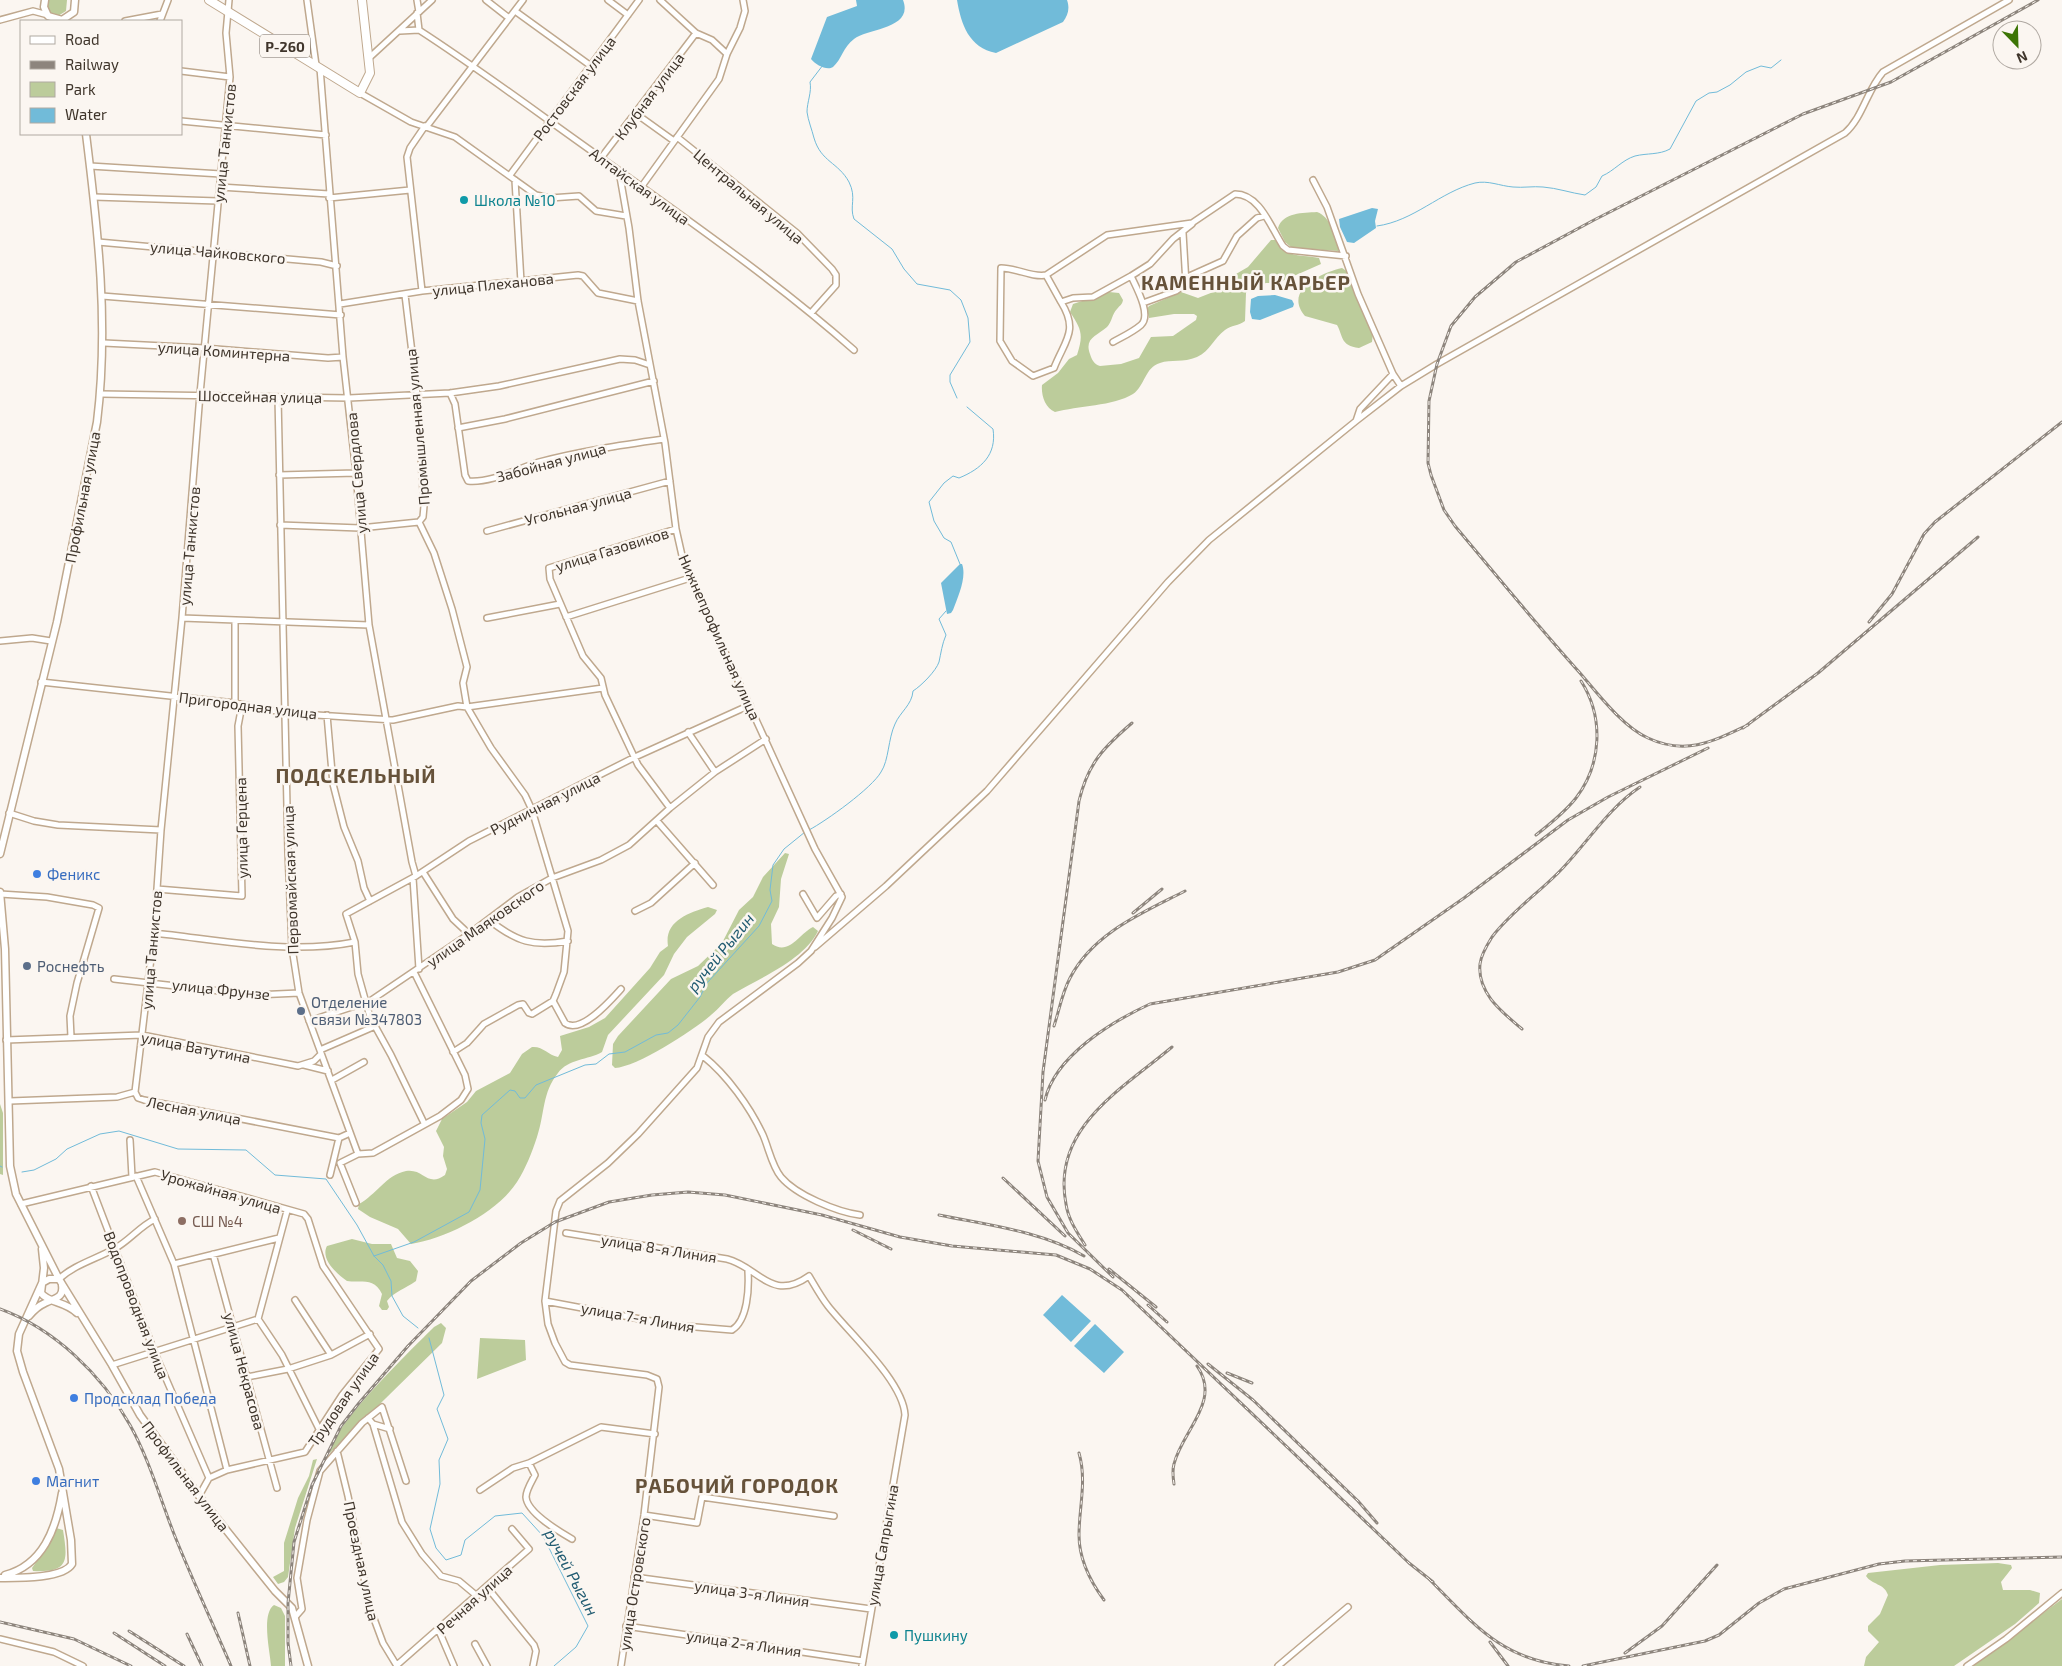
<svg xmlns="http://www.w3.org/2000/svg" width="2062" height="1666" viewBox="0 0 2062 1666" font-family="'Exo 2',sans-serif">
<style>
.green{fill:#bccc9b}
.water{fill:#71bbd9}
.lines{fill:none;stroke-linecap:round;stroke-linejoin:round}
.stream{stroke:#71bbd9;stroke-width:1}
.minor-casing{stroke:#bfa88e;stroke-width:8}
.major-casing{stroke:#bfa88e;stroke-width:9}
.highway-casing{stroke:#bfa88e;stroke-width:10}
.minor{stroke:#fff;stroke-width:5}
.major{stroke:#fff;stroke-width:6}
.highway{stroke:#fff;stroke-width:8}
.rail-casing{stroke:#8d857d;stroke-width:3}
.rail{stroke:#fbf6f1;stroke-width:1;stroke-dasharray:4;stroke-linecap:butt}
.culture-dot{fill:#0f9aa8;stroke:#fbf6f1;stroke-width:2}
.shop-dot{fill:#3f7fe0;stroke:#fbf6f1;stroke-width:2}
.service-dot{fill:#5c6f8a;stroke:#fbf6f1;stroke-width:2}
.education-dot{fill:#8d6e63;stroke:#fbf6f1;stroke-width:2}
.labels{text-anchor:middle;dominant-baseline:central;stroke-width:5;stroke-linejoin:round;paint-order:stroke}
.shield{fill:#fbf6f1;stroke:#776f66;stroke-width:1}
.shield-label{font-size:14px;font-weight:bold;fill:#3f352b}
.street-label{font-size:15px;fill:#3f352b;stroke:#fbf6f1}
.culture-label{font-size:15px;fill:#0d838f;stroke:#fbf6f1;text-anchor:start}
.shop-label{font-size:15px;fill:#366cbe;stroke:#fbf6f1;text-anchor:start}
.service-label{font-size:15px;fill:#4e5e75;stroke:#fbf6f1;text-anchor:start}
.education-label{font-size:15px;fill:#785e54;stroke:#fbf6f1;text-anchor:start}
.water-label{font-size:16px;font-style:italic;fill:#225c72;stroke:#fbf6f1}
.district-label{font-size:20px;font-weight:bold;letter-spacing:1px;fill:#66523a;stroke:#fbf6f1}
</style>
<rect width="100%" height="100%" fill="#fbf6f1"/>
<path class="green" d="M47,0h20l-1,11 -8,5 -7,-2 -4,-5z
M1317,212c14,5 18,24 23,37l-2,2 -46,-3 -7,-6 -7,-14c5,-16 25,-15 39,-16z
M1271,240h4c15,19 22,14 44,18l2,6 -43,19h-12l-18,6 -2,4 -1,28c-6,5 -14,4 -20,9 -11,8 -15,21 -28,27 -14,6 -26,2 -37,6 -15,4 -15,23 -27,31 -19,12 -56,12 -78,18 -10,-4 -14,-17 -13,-27l16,-12 11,-14 8,-4c7,-21 4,-26 -7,-43l3,-8 36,-12 10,1 4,7c-1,5 -3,5 -6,9 -5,5 -5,13 -10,18 -10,9 -23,11 -17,27 2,6 4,10 10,12l21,-2 18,-6 12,-21 22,-1 23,-16 1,-4 -3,-2h-20l-25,4 -2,-9 2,-3 32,-14 17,6 28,-11 10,-13 12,-7z
M1342,268l6,4 6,19 19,42 -1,9 -13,6c-19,-3 -15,-10 -22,-23l-32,-9c-22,-26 16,-43 37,-48z
M785,853l4,1 -8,25 -2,28 -8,17 1,20c17,12 28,-11 41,-17l5,4c-14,29 -58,47 -85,63 -8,6 -14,15 -22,21 -17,15 -74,52 -96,53l-3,-3 1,-21 5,-8 53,-57 27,-13 24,-23 17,-33 14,-13 10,-20z
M708,907l9,3 -2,4 -28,23 -13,17 -10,21 -56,60 -6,17c-14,8 -34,7 -44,21 -16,20 -13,40 -21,64 -5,15 -11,31 -20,45 -20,31 -70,56 -106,62l-13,-15 -28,-12 -12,-8 1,-5c17,-9 27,-29 47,-33 18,-3 21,17 39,4l2,-6 -4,-13 1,-9 -8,-16 6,-12 25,-17 9,-11 34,-18 12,-19 10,-7c11,-1 16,8 26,10l4,-7 -2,-14 29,-9 16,-9 45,-50 10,-16 8,-6c-4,-24 19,-33 40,-39z
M0,1104l3,9v62l-3,-1z
M352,1239l20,5h19l6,14 13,3 8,10 -2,10c-11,8 -21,10 -29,20l2,6 -2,3h-5l-3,-4 3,-12c-8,-17 -21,-11 -35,-13 -10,-7 -27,-22 -20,-35z
M441,1323l5,5 -4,15 -112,110c1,-26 82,-104 104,-126z
M480,1338l45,2 1,20 -49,19z
M317,1459l-22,69 -7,49 -4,5 -6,2 -5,-7 11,-6v-28l14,-45 11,-22 4,-16z
M56,1528l7,2c5,31 6,43 -30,41l-1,-3 17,-24z
M1998,1563l13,2 1,3 -11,14 2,8h27l10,3 -1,10 -24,21 -61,42h-90l2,-9 13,-15 -11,-11v-5l12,-12 8,-19c-4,-12 -16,-10 -22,-19l2,-3 72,-8z
M2062,1599v67h-89z
M274,1605l7,3 4,8v50h-14c-1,-15 -10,-52 3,-61z"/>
<path class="water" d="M856,0h47c11,29 -35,28 -49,39 -11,8 -12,20 -21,28 -6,4 -17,-2 -22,-8l16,-42 30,-11z
M957,0h110c3,9 1,15 -4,22l-67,31c-27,-5 -35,-29 -39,-53z
M1372,208l6,1 -3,12 1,7 -22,15 -7,-1 -7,-15 -1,-8z
M1275,295l17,5 2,4 -1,3 -33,13 -8,-1 -2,-7 1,-13 7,-3z
M960,564h2c5,13 -4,33 -9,46l-2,3 -4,1 -6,-31z
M1062,1295l29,26 -20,21 -28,-27z
M1095,1324l29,28 -20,21 -30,-27z"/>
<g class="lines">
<path class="stream" d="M823,65l-13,17c2,10 -3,20 -3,30 1,8 5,18 7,26 7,24 24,24 35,44 8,16 0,24 5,37l38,30 12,20 13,15 33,6 11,10 7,18 2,24 -20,33v7l7,16
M1377,226c37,-5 63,-34 98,-43 13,-3 25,3 38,4 10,1 20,-1 30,0 14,1 28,6 42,8l11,-8 6,-11c12,-5 20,-16 33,-20 12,-3 24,-1 35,-7l26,-48 13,-8 8,-1 13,-7 16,-13 15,-6 10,2 10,-8
M960,564l-9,-22 -7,-4 -10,-17 -5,-19 15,-19 9,-7 6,2c22,-9 38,-23 34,-49l-26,-22
M809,830c17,-9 63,-42 72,-58 8,-12 7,-33 14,-48 5,-12 17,-19 18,-33 8,-5 23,-20 26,-29 2,-9 3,-18 7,-27l-7,-16 7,-8
M0,1166l2,1
M22,1172l12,-2 22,-11 11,-10 33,-15 19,-3 59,18 68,1 29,25 51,4 31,46 17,31 9,9 8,16 1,15 11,20 15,12
M374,1256l40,-14 55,-30 11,-22 5,-51 -4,-16 1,-8 28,-25 5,1 5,7h5l11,-13 49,-20 11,-1 13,-10 16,-2 31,-17 12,-2 10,-8 22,-28 7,-14 52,-57 13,-25 -2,-11 3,-25 11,-16 21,-17
M429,1338l15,57 -7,14 11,30 -9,21 1,24 -10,45 6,19 10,12 15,-5 4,-15 30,-24 27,-3 21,23 45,90 -12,21 -22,19"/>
<g class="minor-casing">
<path id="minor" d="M307,0l9,65
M417,0l2,12
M486,0l23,18
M608,0l20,15
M660,0l36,33 16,7 15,14
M515,11l76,55
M417,13l2,17
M0,20l33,-9 15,4
M125,21l37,-7
M160,21l8,-21
M419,30c68,44 132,93 198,139 81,58 162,115 237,181
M400,31l19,-1
M369,58l63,-58
M320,68l23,289 13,116 13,152 43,237 4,14
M181,71l49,6
M360,93l51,29 44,15 81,58 14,3 29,-2 17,15 30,5
M635,113l39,28
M181,121l145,14
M427,126l96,-126
M677,137l120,96 35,36 4,6v10l-25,28
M601,158l95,-125
M90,166l131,8
M619,171l10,57 9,73 27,142 11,86 7,31 132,289 27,48 -10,21 -21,33 -13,12 -79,59 -11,15 -11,31 -59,66 -30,29 -48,38 -4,10 -11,90 3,23 7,19 10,19 5,3 77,10 10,4 2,8 -15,128 -23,151
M510,175l129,-175
M515,180l6,102
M1313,180l14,27 31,87 35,80 8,12
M642,186l77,-107 8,-25 13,-26 5,-17 -2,-11
M220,187l109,7
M94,197l124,4
M329,198l81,-8
M98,242l223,20 16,4
M1046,275l15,27 12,-4 20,-1 38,-21 19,-12 23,-25 19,-15
M1185,278l38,-17 14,-25 20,-18 7,-2
M422,291l-15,-134 3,-9 15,-22
M405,295l12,99 7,112 -1,11 -4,5 15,31 18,56 15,58 -4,16 4,24 24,41 34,47 7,15 36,121 -4,41 -8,22 -3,7 -21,13 -3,-1 -6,-9 -5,1 -34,19 -17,19 -14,9
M102,296l239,19
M1061,302c18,29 4,38 -7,66l-21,8 -21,-15 -12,-20 1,-73c16,0 32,10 45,7l61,-40 85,-12 43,-29c25,0 36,34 48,52l5,4 58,6
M1143,303l33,-12 10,-7 -3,-51
M340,304l82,-13 156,-16 5,1 15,17 40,8
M1113,342c9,-5 20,-10 28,-17 11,-10 -5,-38 -10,-49
M104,343l100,5 124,10 15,-1
M450,393l5,11 10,71 3,6c24,2 48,-12 71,-19 41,-11 83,-17 125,-23
M101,394l248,4 101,-5 49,-7 121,-27 15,1 15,5
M278,397l10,455 4,96 7,45 59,161
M1356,421l4,-12 33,-35
M458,428l47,-9 149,-38
M279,475l77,-2
M280,525l80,3 59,-6
M487,531l183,-50
M566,617l124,-39
M182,618l187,7
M487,618l73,-14
M0,641l32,-3 19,3
M41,682l194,21 51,10 107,7 65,-14 9,1 136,-19
M235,703v-82
M327,715l6,69 11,43 14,34 6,27 6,13
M688,732l27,40
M670,808l-32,-43 -33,-70 -4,-17 -18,-22 -33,-77 -1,-11 127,-39
M9,813l25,8 24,4 103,5
M657,821l56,64
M423,872l30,47 16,15
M413,878l6,91
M157,889l85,7 -4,-170 4,-21
M0,894l47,3 46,8 6,3 -22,75 -7,33 1,21
M803,894l14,24 19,-22 5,-2
M635,911l16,-8 44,-40
M489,920c28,22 44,27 79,21
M154,933c66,7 135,22 201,9
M815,947l71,-61 101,-95 181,-209 41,-42 147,-119 45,-35 36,-22 408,-231c18,-16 22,-43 38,-61l126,-72
M114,979l141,16 44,-2
M553,1001l12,22c16,12 46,-23 56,-34
M309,1021l61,-20 99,-67 49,-37 34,-19 49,-18 28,-15 41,-37 45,-36 51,-33
M6,1040l136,-5 156,31 16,-5 7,-7
M320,1050l53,-23
M703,1056c24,19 47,51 60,79 6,14 9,31 18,42 15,18 56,35 79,38
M304,1065l24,6
M332,1080l32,-18
M135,1092l19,-159 7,-103 21,-212 18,-224 30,-317 -4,-44 3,-33
M10,1101l107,-4 18,-5 3,6 6,2 195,38 11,-5
M424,1123l-33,-68 -21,-38 -12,-43 -3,-32 -9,-28 70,-38 53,-35 166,-84 115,-52
M130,1140l2,37
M330,1175l9,-37
M136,1176l38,88 53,206
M91,1186l63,165 55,127
M356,1203l-16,-40 18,-9 15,-1 67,-37 21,-16 7,-11 -3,-14 -51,-103
M21,1204l134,-32 149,42 4,5 15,47 56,83 -37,46 -37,57 -78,18 -18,8 -10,18
M566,1233l161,26c32,8 44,44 82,17 6,10 12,21 19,30 22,28 75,75 77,109l-43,251
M213,1254l64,234
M174,1264l105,-26
M59,1279c15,-14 37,-20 55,-30 15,-8 25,-22 41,-30
M295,1300l36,55
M545,1301l127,24 60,5c16,-10 17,-42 16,-59
M258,1319l24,36 38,76
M112,1365l146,-46 29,-108
M247,1377l41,-8 43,-14 39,-21
M368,1418l5,6 29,98 20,32 19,22 18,5 18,15
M373,1424l17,5
M337,1451l11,45 22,112 13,35 14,23
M529,1463l6,12c-3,6 -9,15 -9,22 1,16 34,35 46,42
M480,1490l33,-22 16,-5 72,-36 54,7
M644,1515l53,8 5,-26 132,19
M634,1577l237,32
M487,1587l47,58 2,6 -3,15
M295,1617l7,-8 -5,-31 10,-58 13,-49 42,-48 20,-16 24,74
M626,1626l237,35
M439,1631l15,35
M0,1639l54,13 29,14
M475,1644l12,22
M397,1665l132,-116 -17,-20
M1278,1666l70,-59
M1967,1666l39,-27 56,-46"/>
</g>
<g class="major-casing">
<path id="major" d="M45,0l-1,7 4,9 14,4 12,-8 1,-12
M0,854l57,-232 40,-200c12,-97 1,-192 -11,-288
M0,892l5,57 5,217 6,28 43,85 53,86 28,50 59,81 76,95 17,17 16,58
M42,1249l2,19 -3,25c7,10 24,8 36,20
M29,1316c4,-5 9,-10 16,-13 9,-5 19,-4 17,-18
M5,1575c38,-10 51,-46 57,-82
M0,1578c17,0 63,1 72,-14l-1,-24 -12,-71 -36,-97 -6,-21 2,-17 23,-51 7,-4h10"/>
</g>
<g class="highway-casing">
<path id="highway" d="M209,0l151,93 10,-20 -8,-73"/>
</g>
<use href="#minor" class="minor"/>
<use href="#major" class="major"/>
<use href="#highway" class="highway"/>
<g class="rail-casing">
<path id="rail" d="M1869,622l23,-28 32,-60 11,-12 127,-100
M1748,725c-34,16 -62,31 -100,13 -25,-11 -50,-44 -68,-65 -43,-48 -84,-98 -125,-147l-11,-16 -13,-35 -3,-12 1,-62 8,-37 14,-38 24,-29 41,-35 78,-42 209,-106 88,-32 147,-82
M1743,728l75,-55 160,-136
M1536,835c14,-11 29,-23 40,-37 26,-34 28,-81 5,-117
M1133,913l29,-24
M1054,1026c5,-15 8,-33 16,-48 23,-45 72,-65 115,-87
M1522,1029c-20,-17 -45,-36 -42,-65 1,-9 7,-19 12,-27 19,-25 44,-42 66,-64 28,-28 49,-64 82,-86
M1045,1100c10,-44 66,-78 105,-96l188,-32 37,-12 89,-62 104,-78 40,-23 100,-49
M1003,1178l62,58
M939,1215c48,10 102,16 145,41
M853,1230l38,19
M1085,1245c-8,-13 -17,-26 -19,-41 -15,-76 56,-115 106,-157
M1109,1269l47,38
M1113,1277l-45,-44 -21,-36 -9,-36 5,-89 36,-271c9,-38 25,-54 53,-78
M1148,1305l19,17
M0,1309c55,20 102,66 130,116 19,34 30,73 44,109 18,45 38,88 57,132
M1208,1364l45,36 105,101 19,22
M1227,1373l25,10
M1079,1453c8,28 0,54 0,82 0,25 11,46 25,65
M1174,1484c-1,-7 -2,-13 0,-20 8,-33 48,-63 23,-98
M1429,1579c45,45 72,81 140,87
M238,1613l12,53
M0,1622l74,17 57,27
M129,1631l55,35
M114,1633l51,33
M187,1634l15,32
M1490,1642l18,24
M1625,1653l37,-27 55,-61
M291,1666l-3,-23v-40l6,-61 18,-57 29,-59 18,-23 49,-57 63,-65 50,-38 34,-21 54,-20 43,-7 36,-3 37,3 97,20 78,22 52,9 104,9 34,14 32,21 287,273 24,19
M1583,1666l122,-25 14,-6 40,-32 25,-14 95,-25 26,-3 157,-4"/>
</g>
<use href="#rail" class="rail"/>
</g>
<g class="culture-dot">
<circle cx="464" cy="200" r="5"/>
<circle cx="894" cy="1635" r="5"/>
</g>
<g class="shop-dot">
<circle cx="37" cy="874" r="5"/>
<circle cx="74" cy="1398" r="5"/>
<circle cx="36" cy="1481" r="5"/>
</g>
<g class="service-dot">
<circle cx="27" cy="966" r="5"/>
<circle cx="301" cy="1011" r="5"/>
</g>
<circle class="education-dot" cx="182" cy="1221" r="5"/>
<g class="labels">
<rect class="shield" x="260" y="34.5" width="50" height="23" rx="4"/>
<g class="shield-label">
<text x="285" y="46">Р-260</text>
</g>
<g class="street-label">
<text transform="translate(574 88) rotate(-53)">Ростовская улица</text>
<text transform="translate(649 96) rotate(-53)">Клубная улица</text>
<text transform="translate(224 143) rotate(-84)">улица Танкистов</text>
<text transform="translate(640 186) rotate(36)">Алтайская улица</text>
<text transform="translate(749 196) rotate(40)">Центральная улица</text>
<text transform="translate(218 252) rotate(5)">улица Чайковского</text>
<text transform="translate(493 284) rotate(-6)">улица Плеханова</text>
<text transform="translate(224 351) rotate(4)">улица Коминтерна</text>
<text transform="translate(260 396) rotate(1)">Шоссейная улица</text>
<text transform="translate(417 427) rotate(-95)">Промышленная улица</text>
<text transform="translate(551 462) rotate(-15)">Забойная улица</text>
<text transform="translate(356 473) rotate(-95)">улица Свердлова</text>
<text transform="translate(82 497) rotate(-79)">Профильная улица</text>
<text transform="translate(578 506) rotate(-15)">Угольная улица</text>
<text transform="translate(189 546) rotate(-85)">улица Танкистов</text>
<text transform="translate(612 549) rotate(-17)">улица Газовиков</text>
<text transform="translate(720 637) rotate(66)">Нижнепрофильная улица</text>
<text transform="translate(248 705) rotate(7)">Пригородная улица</text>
<text transform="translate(545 803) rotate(-27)">Рудничная улица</text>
<text transform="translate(241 828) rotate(-91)">улица Герцена</text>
<text transform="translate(290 880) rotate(-92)">Первомайская улица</text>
<text transform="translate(485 923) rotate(-35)">улица Маяковского</text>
<text transform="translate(151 950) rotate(-85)">улица Танкистов</text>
<text transform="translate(221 989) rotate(6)">улица Фрунзе</text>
<text transform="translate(196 1047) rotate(11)">улица Ватутина</text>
<text transform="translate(194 1110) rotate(11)">Лесная улица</text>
<text transform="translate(221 1191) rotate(16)">Урожайная улица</text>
<text transform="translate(659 1248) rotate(9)">улица 8-я Линия</text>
<text transform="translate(137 1305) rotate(69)">Водопроводная улица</text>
<text transform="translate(638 1317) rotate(10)">улица 7-я Линия</text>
<text transform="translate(245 1371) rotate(75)">улица Некрасова</text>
<text transform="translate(343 1399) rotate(-55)">Трудовая улица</text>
<text transform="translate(186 1476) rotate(53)">Профильная улица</text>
<text transform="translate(882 1545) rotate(-80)">улица Сапрыгина</text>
<text transform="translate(362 1561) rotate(78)">Проездная улица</text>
<text transform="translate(634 1584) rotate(-81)">улица Островского</text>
<text transform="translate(752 1593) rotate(8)">улица 3-я Линия</text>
<text transform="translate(474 1599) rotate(-42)">Речная улица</text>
<text transform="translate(744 1643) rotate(8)">улица 2-я Линия</text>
</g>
<g class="culture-label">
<text x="474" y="200">Школа №10</text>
<text x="904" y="1635">Пушкину</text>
</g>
<g class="shop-label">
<text x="47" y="874">Феникс</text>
<text x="84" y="1398">Продсклад Победа</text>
<text x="46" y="1481">Магнит</text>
</g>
<g class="service-label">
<text x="37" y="966">Роснефть</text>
<text x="311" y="1002">Отделение<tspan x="311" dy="17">связи №347803</tspan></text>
</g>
<g class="education-label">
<text x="192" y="1221">СШ №4</text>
</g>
<g class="water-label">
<text transform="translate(720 952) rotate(-51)">ручей Рыгин</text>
<text transform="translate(572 1572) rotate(62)">ручей Рыгин</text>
</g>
<g class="district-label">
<text x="1246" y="282">КАМЕННЫЙ КАРЬЕР</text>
<text x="356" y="775">ПОДСКЕЛЬНЫЙ</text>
<text x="737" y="1485">РАБОЧИЙ ГОРОДОК</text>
</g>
</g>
<rect x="20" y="20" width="162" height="115" fill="#fbf6f1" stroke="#b0a9a2"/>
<rect x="30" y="36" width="25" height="8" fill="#ffffff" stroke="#b0a9a2"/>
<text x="65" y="45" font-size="15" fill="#3f352b">Road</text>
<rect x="30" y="61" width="25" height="8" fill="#8d857d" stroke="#b0a9a2"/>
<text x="65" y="70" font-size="15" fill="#3f352b">Railway</text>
<rect x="30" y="82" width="25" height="15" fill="#bccc9b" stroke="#b0a9a2"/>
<text x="65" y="95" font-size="15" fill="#3f352b">Park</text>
<rect x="30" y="108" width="25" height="15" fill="#71bbd9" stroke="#b0a9a2"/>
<text x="65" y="120" font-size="15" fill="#3f352b">Water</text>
<g transform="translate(2017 45) rotate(157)"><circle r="24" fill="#fbf6f1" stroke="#b0a9a2"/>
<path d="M0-4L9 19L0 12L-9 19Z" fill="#3c7505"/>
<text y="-8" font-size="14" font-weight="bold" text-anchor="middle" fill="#3f352b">N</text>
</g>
</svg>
